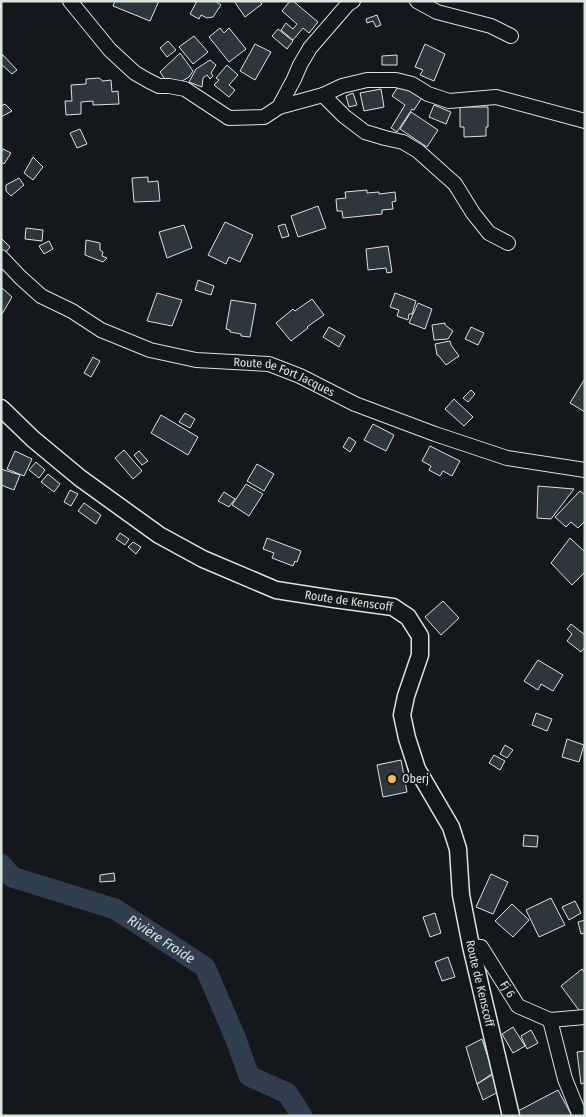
<svg xmlns="http://www.w3.org/2000/svg" width="586" height="1117" viewBox="0 0 586 1117" font-family="'Fira Sans Condensed',sans-serif">
<style>
.lines{fill:none;stroke-linecap:round;stroke-linejoin:round}
.river{stroke:#2f3f4d;stroke-width:21}
.building{fill:#2c363c;stroke:#d8e6dc}
.minor-casing{stroke:#d8e6dc;stroke-width:16}
.major-casing{stroke:#d8e6dc;stroke-width:19}
.minor{stroke:#14181c;stroke-width:14}
.major{stroke:#14181c;stroke-width:16}
.poi-dot{fill:#ffb74d;stroke:#14181c;stroke-width:2}
.labels{text-anchor:middle;dominant-baseline:central;stroke-width:4;stroke-linejoin:round;paint-order:stroke}
.street-label{font-size:12px;fill:#d8e6dc;stroke:#14181c}
.poi-label{font-size:12px;fill:#d8e6dc;stroke:#14181c;text-anchor:start}
.water-label{font-size:14px;font-style:italic;fill:#d8e6dc;stroke:#14181c}
</style>
<rect width="100%" height="100%" fill="#14181c"/>
<g class="lines">
<path class="river" id="s1" d="M1,864l11,13 103,32 90,58 30,70 14,39 38,17 15,23"/>
</g>
<path class="building" d="M115,1h44l-9,20 -37,-15z
M197,1h18l6,4 -8,12 -6,1 -6,-3 -2,4 -9,-5z
M234,1h26l2,3 -17,13z
M290,1h3l25,21 -9,11 -6,-5 -10,12 -12,-10 5,-7 7,6 4,-5 -15,-13z
M377,15l4,10 -5,2 -3,-6 -6,2 -1,-4z
M220,28l4,5 5,-5 17,21 -17,13 -20,-25z
M278,29l15,12 -6,8 -15,-13z
M194,36l14,16 -15,12 -14,-17z
M168,41l8,9 -9,7 -7,-9z
M255,44l16,8 -16,28 -15,-9z
M425,44l20,10 -11,27 -14,-6 3,-5 -8,-3z
M180,53l13,18 -4,6 -10,6 -9,-4 -3,3 -7,-10z
M2,54l15,16 -5,4 -11,-10z
M397,55v10h-15v-9z
M210,60l6,5 -5,8 2,3 -3,3 -3,-4 -4,3 -1,9 -13,-5 7,-13z
M227,65l11,10 -9,10 6,5 -6,7 -15,-12 5,-5 -3,-2z
M99,78l4,3 8,-1 1,12 6,-1 1,13 -26,1v-4l-12,1v12l-15,1 -1,-14h7l-1,-16 15,-1v-5z
M401,82l22,14 -9,14 -2,-1 -15,23 -6,-4 14,-23 -13,-9z
M381,89l3,18 -20,4 -4,-18z
M353,93l4,12 -8,2 -3,-11z
M5,104l7,7 -11,6v-11z
M434,105l17,7 -5,12 -17,-7z
M460,107h28v20h-2v9l-22,1v-10h-4z
M411,112l27,18 -11,17 -27,-18z
M80,129l7,15 -10,4 -7,-15z
M3,149l8,4 -7,11 -3,-2v-9z
M33,157l10,10 -10,13 -9,-7z
M148,177v5l10,-1 2,20 -26,1 -2,-24z
M19,178l5,7 -13,11 -5,-5v-6z
M367,190v3l12,-1v2l16,-2 1,9 -4,1 1,7 -11,1v4l-39,4 -1,-7h-5l-1,-12 10,-1 -1,-6z
M318,206l8,22 -28,9 -7,-21z
M225,222l28,13 -13,27 -11,-5 -3,7 -18,-9z
M285,224l4,12 -7,2 -4,-12z
M184,225l8,23 -25,10 -8,-26z
M26,228l17,2 -1,11 -17,-2z
M1,238l9,9 -5,6 -4,-4z
M86,240l14,3v7l3,2 -1,4 5,2 -4,4 -18,-7z
M49,241l4,8 -9,5 -5,-8z
M388,246l4,26 -5,1 -1,-5 -18,2 -2,-21z
M198,280l16,6 -3,9 -16,-5z
M1,287l11,10 -10,17 -1,-2z
M157,293l25,7 -10,26 -25,-5z
M395,293l21,8 -4,13h-3l-1,6 -11,-4 2,-6 -9,-3z
M312,299l12,16 -17,12 1,1 -17,13 -15,-18 17,-14 2,2z
M231,300l25,4 -6,33 -9,-1v-2l-11,-2v-2l-4,-1z
M418,303l14,6 -7,20 -16,-6z
M445,323v2l8,6 -5,8 -14,1 -2,-15z
M329,327l16,9 -6,11 -16,-10z
M471,327l13,6 -6,12 -13,-6z
M450,341l1,4 8,11 -13,9 -8,-10h-1l-2,-11z
M93,357l7,4 -9,16 -7,-4z
M584,380h1v32l-15,-9z
M471,390l4,4 -7,8 -5,-4z
M454,399l19,18 -9,9 -19,-17z
M185,413l10,6 -5,9 -11,-6z
M161,415l37,22 -10,18 -37,-22z
M373,424l21,11 -8,16 -22,-11z
M349,437l7,5 -6,10 -7,-5z
M430,446l30,15 -8,15 -9,-5 -3,5 -11,-6 2,-4 -9,-5z
M124,450l18,21 -9,8 -18,-21z
M15,451l17,8 -8,17 -17,-7z
M139,451l9,10 -6,4 -8,-10z
M36,462l9,8 -6,8 -10,-8z
M257,464l17,10 -10,17 -17,-10z
M1,469l19,6 -6,15 -13,-5z
M48,474l12,10 -6,8 -13,-10z
M246,484l17,10 -14,22 -17,-11z
M538,486l36,3 -23,30 -14,-1z
M70,490l8,4 -7,12 -7,-4z
M580,491l5,4v26l-7,7 -7,-6 -5,5 -11,-10z
M224,492l11,7 -6,8 -11,-6z
M84,503l17,12 -5,9 -18,-13z
M120,533l9,6 -4,6 -9,-6z
M267,538l34,13 -4,11 -2,-1 -2,5 -21,-8 2,-5 -11,-4z
M570,538l15,14v20l-13,13 -21,-22z
M133,542l8,5 -5,7 -8,-7z
M443,601l16,17 -18,17 -16,-18z
M571,624l14,11v12l-4,5 -14,-11 5,-7 -5,-5z
M538,660l25,15 -10,16 -12,-7 -3,6 -14,-9z
M536,713l16,6 -5,12 -15,-6z
M567,739l17,6 -5,17 -17,-5z
M505,745l8,5 -6,8 -7,-4z
M494,755l11,6 -5,9 -11,-7z
M401,760l6,32 -24,5 -6,-32z
M524,835l14,1 -1,11 -14,-1z
M114,873l1,8 -15,1v-7z
M491,874l17,8 -15,32 -17,-7z
M551,898l14,27 -26,12 -13,-27z
M575,901l6,12 -12,7 -7,-13z
M512,904l17,16 -16,17 -18,-16z
M435,913l6,20 -11,4 -7,-20z
M585,920v13l-4,1 -3,-12z
M448,957l7,20 -13,4 -7,-19z
M582,969l3,4v43l-1,1 -23,-31z
M513,1027l12,19 -12,7 -11,-19z
M531,1030l7,13 -11,6 -6,-13z
M482,1039l11,34 -16,11 -11,-37z
M585,1051v32l-4,1 -4,-32z
M492,1075l8,16 -17,9 -6,-16z
M558,1090l14,26h-52l-2,-5z"/>
<g class="lines">
<g class="minor-casing">
<g id="minor">
<path d="M70,1l40,49 25,23 14,8 10,5h10l16,3 44,29 35,-1 15,-10 15,-28 6,-14 10,-17 38,-44 5,-3"/>
<path d="M417,1l20,11 54,14 20,10"/>
<path d="M323,95l21,21 21,16 20,6 18,4 15,9 37,33 18,29 16,20 19,10"/>
<path d="M279,107l44,-12 19,-9 25,-6h29l16,4 16,10 21,7 47,-4 89,24"/>
<path id="s2" d="M1,257l19,20 21,19 31,15 29,19 49,20 46,10 73,4 31,12 55,28 80,30 72,24 78,12"/>
<path id="s3" d="M471,946l10,1 37,59 32,14 35,-3"/>
<path d="M550,1020l15,59 15,37"/>
</g>
</g>
<g class="major-casing">
<g id="major">
<path id="s4" d="M1,408l32,31 47,39 79,57 44,24 73,31 58,9 59,8 15,10 12,19v19l-14,41 -4,19 5,23 10,31 34,58 7,22 3,46 10,51 40,170"/>
</g>
</g>
<use href="#minor" class="minor"/>
<use href="#major" class="major"/>
</g>
<circle class="poi-dot" cx="392" cy="779" r="5"/>
<g class="labels">
<g class="street-label">
<text stroke="none"><textPath href="#s2" startOffset="316">Route de Fort Jacques</textPath></text>
<text stroke="none"><textPath href="#s4" startOffset="406">Route de Kenscoff</textPath></text>
<text stroke="none"><textPath href="#s4" startOffset="856">Route de Kenscoff</textPath></text>
<text stroke="none"><textPath href="#s3" startOffset="60">Fj 6</textPath></text>
</g>
<g class="poi-label">
<text x="402" y="779">Oberj</text>
</g>
<g class="water-label">
<text stroke="none"><textPath href="#s1" startOffset="180">Rivière Froide</textPath></text>
</g>
</g>
<rect width="586" height="1117" fill="none" stroke="#d8e6dc" stroke-width="5"/>
</svg>
